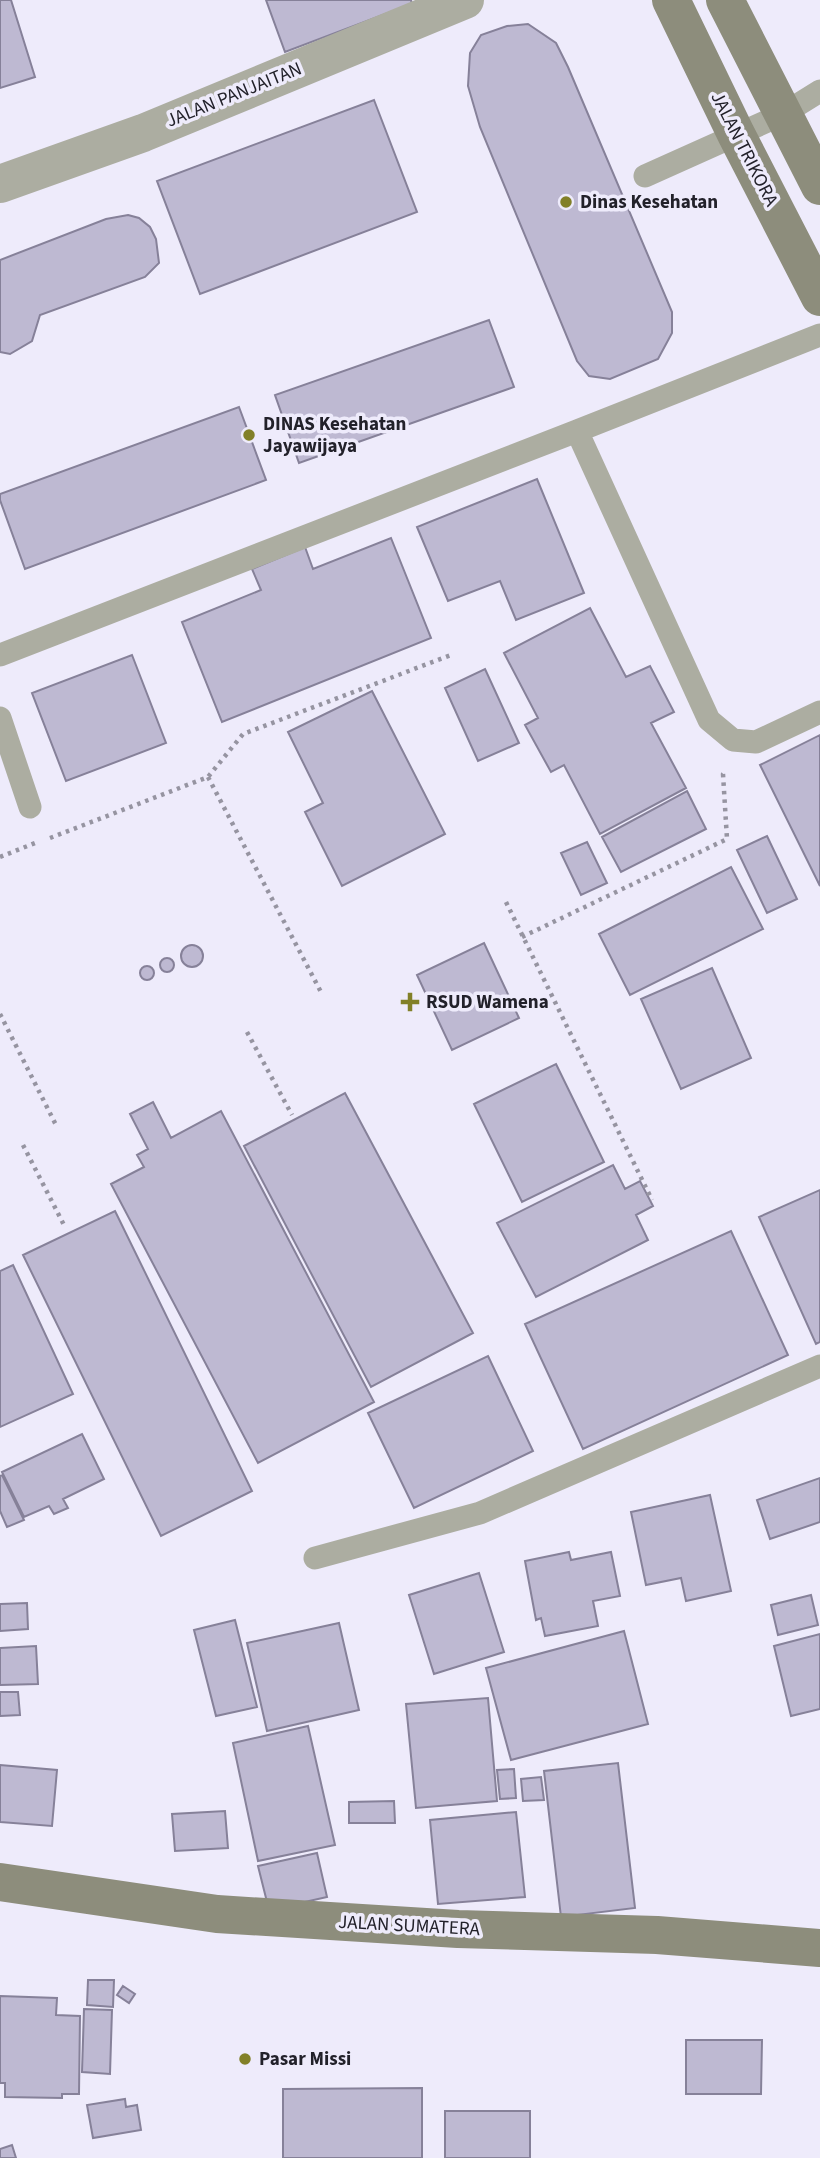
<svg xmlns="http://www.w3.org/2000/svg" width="820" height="2158" viewBox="0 0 820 2158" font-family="'Source Sans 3',sans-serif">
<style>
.building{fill:#beb9d2;stroke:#868199;stroke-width:2}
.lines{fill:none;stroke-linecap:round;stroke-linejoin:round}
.path{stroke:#9694a1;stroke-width:4.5;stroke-dasharray:3.5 5;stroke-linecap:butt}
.lane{stroke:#acada1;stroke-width:23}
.street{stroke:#acada1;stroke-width:38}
.secondary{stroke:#8d8d7c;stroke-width:38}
.poi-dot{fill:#828028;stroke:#eeebfb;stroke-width:2.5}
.labels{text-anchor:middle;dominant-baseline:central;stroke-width:7;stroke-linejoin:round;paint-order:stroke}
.street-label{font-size:19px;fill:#22212a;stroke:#eeebfb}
.poi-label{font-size:19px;font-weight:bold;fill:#22212a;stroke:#eeebfb;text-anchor:start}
</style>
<rect width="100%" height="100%" fill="#eeebfb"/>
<path class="building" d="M0,0h11l24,77 -35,11z
M266,0h145l1,4 -127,48z
M528,24l28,19 12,24 104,245v21l-14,26 -48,20 -21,-3 -12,-15 -97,-234 -12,-41 2,-33 11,-18 26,-9z
M374,100l43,112 -217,82 -43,-113z
M128,215l11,3 11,9 6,12 3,24 -14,14 -105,38 -8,26 -22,13 -10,-2v-92l106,-41z
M489,320l25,67 -215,76 -24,-68z
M239,407l27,73 -241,89 -25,-69v-6z
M537,479l47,114 -68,27 -16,-39 -52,20 -31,-74z
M391,538l40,100 -209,84 -40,-100 79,-32 -9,-21 53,-22 8,22z
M590,608l36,69 24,-11 24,46 -23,11 35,65 -86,46 -36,-69 -13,7 -26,-47 13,-7 -34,-65z
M132,655l34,88 -100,38 -34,-88z
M485,669l34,74 -41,18 -33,-73z
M372,691l73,143 -103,52 -37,-74 18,-9 -35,-71z
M820,735v151l-60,-121z
M687,791l19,38 -85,43 -19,-35z
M767,836l30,63 -30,14 -30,-63z
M587,842l20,41 -26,12 -20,-42z
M731,867l32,62 -133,66 -31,-61z
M484,943l35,75 -67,32 -35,-75z
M181 956a11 11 0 1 1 22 0a11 11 0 1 1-22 0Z
M160 965a7 7 0 1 1 14 0a7 7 0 1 1-14 0Z
M140 973a7 7 0 1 1 14 0a7 7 0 1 1-14 0Z
M712,968l39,90 -70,31 -40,-90z
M556,1064l48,98 -82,40 -48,-98z
M345,1093l128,240 -102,54 -127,-241z
M153,1102l18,36 50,-27 153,291 -116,61 -147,-279 33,-17 -7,-12 11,-6 -18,-35z
M613,1165l12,24 15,-8 13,25 -17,9 12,25 -112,57 -39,-74z
M820,1190v152l-4,2 -57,-127z
M115,1211l137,280 -91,45 -138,-281z
M731,1231l57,124 -205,94 -58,-125z
M13,1265l60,129 -73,33v-156z
M488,1356l45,95 -119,57 -46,-95z
M82,1434l22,45 -41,20 5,9 -14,6 -5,-8 -25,11 -22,-45z
M2,1475l22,45 -17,7 -7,-16v-35z
M820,1478v44l-50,17 -13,-39z
M710,1495l21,96 -45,10 -5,-23 -35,7 -15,-73z
M569,1552l2,8 40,-8 9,44 -27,5 5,25 -53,10 -4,-18 -5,2 -11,-59z
M479,1573l25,79 -70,22 -25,-79z
M811,1595l7,30 -40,10 -7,-30z
M27,1603l1,26 -28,2v-27z
M235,1620l22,87 -41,9 -22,-86z
M339,1623l20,87 -92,21 -20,-88z
M624,1631l24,93 -137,36 -25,-92z
M820,1634v75l-29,7 -17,-70z
M36,1646l2,38 -38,1v-37z
M0,1692h18l2,23 -20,1z
M488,1698l9,103 -81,7 -10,-104z
M308,1726l27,119 -77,16 -25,-118z
M618,1763l17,145 -74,9 -17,-146z
M0,1765l57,5 -5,56 -52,-4z
M514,1769l2,29 -16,1 -3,-29z
M541,1777l3,23 -21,1 -2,-22z
M394,1801l1,22h-46v-21z
M225,1811l3,37 -53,3 -3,-37z
M516,1812l9,85 -87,7 -8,-84z
M317,1853l10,44 -58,13 -11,-44z
M88,1980h26l-1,27 -26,-2z
M123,1986l12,8 -6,9 -12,-8z
M0,1996l57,2 -1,17 24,1 -1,78h-17v4l-57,-1v-14h-5z
M84,2009l28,1 -2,64 -28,-2z
M686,2040h76l-1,54h-75z
M422,2088v70h-139v-69z
M125,2099l1,8 11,-2 4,25 -48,8 -6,-33z
M445,2111h85v47h-85z
M12,2145l4,13h-16v-9z"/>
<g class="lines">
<path class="path" d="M208,777l114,217
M50,838l158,-61 35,-43 208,-79
M0,857l35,-14
M506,902l146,298
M522,937l205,-98 -4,-65 2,-2
M0,1014l57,113
M247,1032l45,83
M23,1145l42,82"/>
<path class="lane" d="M645,176l138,-62 37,-23
M577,431l243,-96
M0,655l577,-224 132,289 24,20 23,2 64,-30
M0,718l30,89
M315,1558l165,-45 340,-147"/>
<path class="street" d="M0,184l143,-51 322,-133"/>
<path class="secondary" d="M671,0l65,134 84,163
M725,0l95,186
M0,1882l217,32 241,15 199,6 163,13"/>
</g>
<g class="poi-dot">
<circle cx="566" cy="202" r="7"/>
<circle cx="249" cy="435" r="7"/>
<path d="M406.5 991.5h7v7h7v7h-7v7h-7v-7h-7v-7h7z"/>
<circle cx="245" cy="2059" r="7"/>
</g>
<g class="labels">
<g class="street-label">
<text transform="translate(234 95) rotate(-22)">JALAN PANJAITAN</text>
<text transform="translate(744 149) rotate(63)">JALAN TRIKORA</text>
<text transform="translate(409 1926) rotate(3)">JALAN SUMATERA</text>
</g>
<g class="poi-label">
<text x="580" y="202">Dinas Kesehatan</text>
<text x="263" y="424">DINAS Kesehatan<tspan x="263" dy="22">Jayawijaya</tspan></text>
<text x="426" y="1002">RSUD Wamena</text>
<text x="259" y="2059">Pasar Missi</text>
</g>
</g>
</svg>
